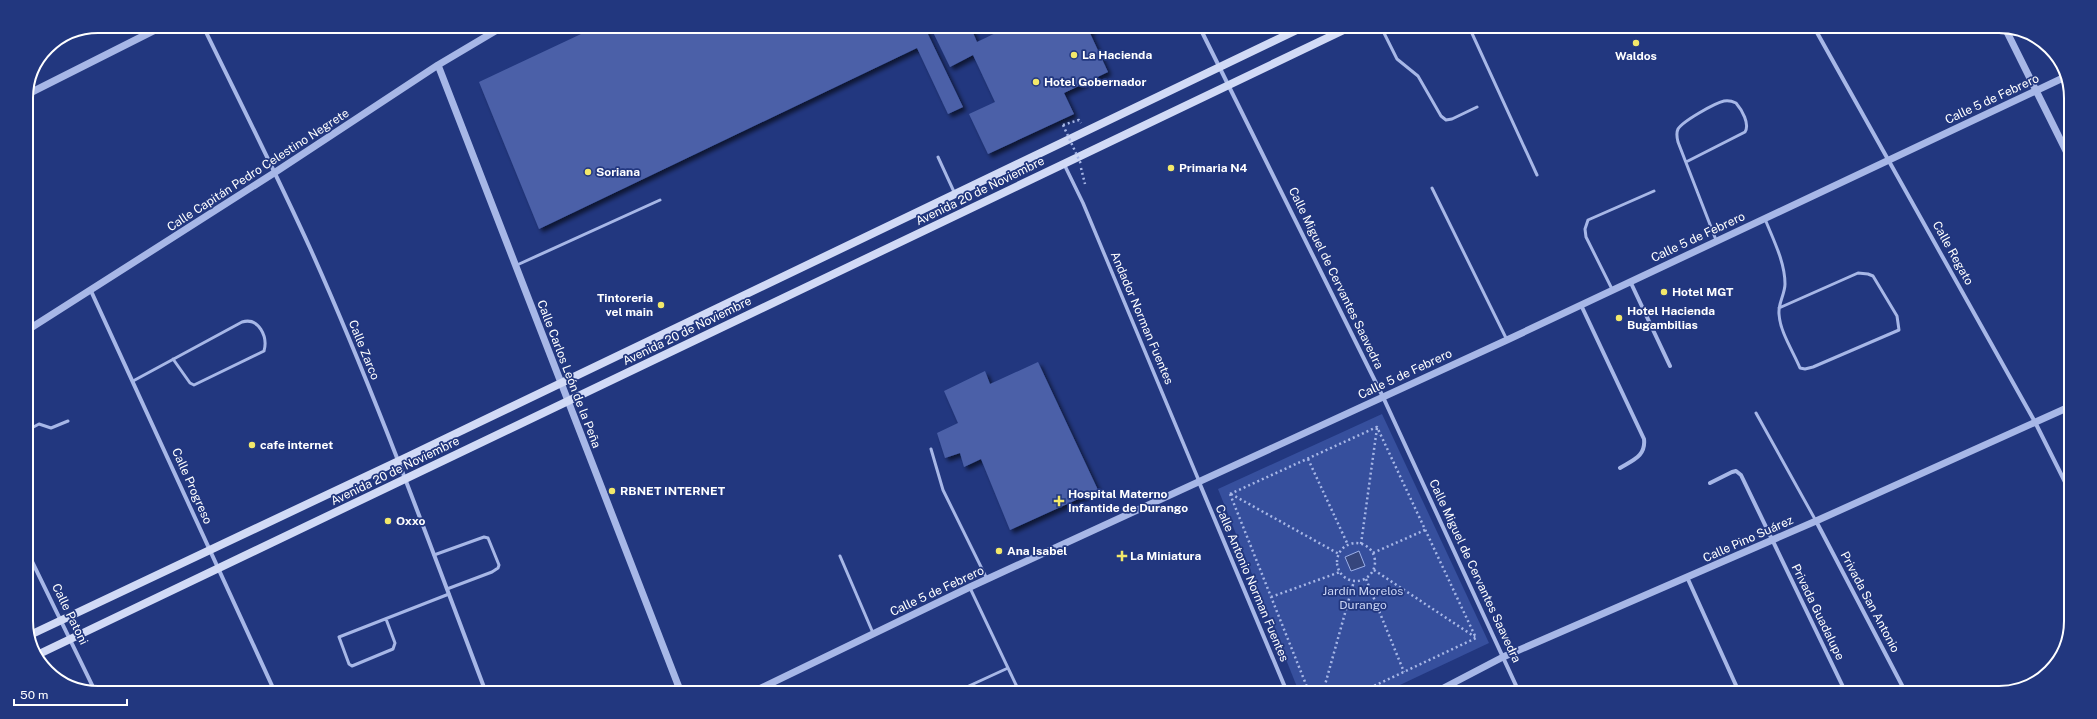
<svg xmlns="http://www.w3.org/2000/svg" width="2097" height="719" viewBox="0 0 2097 719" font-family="'Public Sans',sans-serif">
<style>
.green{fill:#364f9d}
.water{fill:#36467c;stroke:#9bafe8}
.building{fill:#4b61a8;filter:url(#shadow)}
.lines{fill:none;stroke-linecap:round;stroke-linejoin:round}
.path{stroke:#a7b7e7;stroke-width:2.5;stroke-dasharray:2 3;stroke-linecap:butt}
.service{stroke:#a7b7e7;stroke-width:3}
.pedestrian{stroke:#a7b7e7;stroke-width:3.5}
.minor{stroke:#a7b7e7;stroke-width:4}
.tertiary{stroke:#a7b7e7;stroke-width:7}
.secondary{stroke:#d1daf6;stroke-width:8}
.path-bridge{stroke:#a7b7e7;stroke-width:2.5;stroke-dasharray:2 3;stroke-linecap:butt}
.poi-dot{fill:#f3e86a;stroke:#22377f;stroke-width:1.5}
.labels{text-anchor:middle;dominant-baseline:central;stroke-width:3.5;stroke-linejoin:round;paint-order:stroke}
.poi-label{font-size:12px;font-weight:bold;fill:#fff;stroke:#22377f;text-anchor:start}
.street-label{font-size:12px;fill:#fff;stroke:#22377f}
.park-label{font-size:12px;fill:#cbd5f5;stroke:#22377f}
.rim{fill:none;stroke:#fff;stroke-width:2}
</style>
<defs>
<filter id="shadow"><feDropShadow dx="3.5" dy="3.5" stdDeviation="2" flood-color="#0009"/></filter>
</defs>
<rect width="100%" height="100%" fill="#22377f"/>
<path class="green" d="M1382,414l107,229 -104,49h-86l-81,-203z"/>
<path class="water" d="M1359,551l6,15 -14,5 -6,-14z"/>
<path class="building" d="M596,27l329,1 38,79 -15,7 -31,-66 -378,181 -60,-147z
M931,28h40l6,14 29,-14h89l-6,3 19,41 -44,21 10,21 -86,40 -19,-40 26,-12 -22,-47 -23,12z
M1038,362l60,128 -88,40 -29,-71 -17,8 -4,-14 -15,5 -8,-25 21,-10 -14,-32 41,-20 5,13z"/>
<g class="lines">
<path class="path" d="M1063,125l16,-5 2,3
M1081,168l4,16
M1308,459l40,86
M1230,494l147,-67 99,211 -115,54
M1230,494l79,198
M1231,494l108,60
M1337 562a19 19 0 1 1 38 0a19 19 0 1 1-38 0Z
M1361,544l16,-116
M1373,553l52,-23
M1374,570l101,67
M1366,579l38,93
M1271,597l69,-25
M1323,692l31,-111"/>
<path class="service" d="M1382,29l15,30 21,17 23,40 5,4 6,-1 25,-12
M1470,29l67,146
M938,157l17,37
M1686,162l59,-30c5,-8 -3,-22 -9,-29 -4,-2 -7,-3 -12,-2 -9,2 -41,20 -46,28 -2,4 -1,9 0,13l38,98
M1432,188l75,152
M1765,219c8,20 20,43 20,65 0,10 -7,19 -6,30 1,18 14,37 21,54l5,1 8,-2 86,-37 -2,-14 -24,-40 -5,-2 -10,-1 -79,35
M517,265l143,-65
M1612,289l-26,-52 -1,-8 3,-9 66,-29
M133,381l109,-59c17,-5 26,15 22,29l-70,34 -4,-2 -17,-24
M1756,413l60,108
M26,431l13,-7 12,4 17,-7
M931,449l12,41 44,89
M434,555l50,-18 4,1 11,27 -1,3 -6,4 -45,17
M840,556l33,77
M970,588l49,103
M386,619l9,24 -2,6 -41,17 -3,-2 -10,-27 110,-43
M958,691l50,-23"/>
<path class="pedestrian" d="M1064,164l19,39 116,278"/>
<path class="minor" d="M203,26c36,74 73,147 107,222 65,145 119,294 175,442
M1200,28l183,369 136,295
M1815,29l220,393 33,66
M1630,281l40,85
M91,291l183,399
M1581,305l63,134c2,17 -11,21 -24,29
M1199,482l88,210
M1710,483l22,-11 4,-1 5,4 105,218
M1816,521l90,172
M26,549l68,140
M1687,577l52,115"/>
<path class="tertiary" d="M2006,30l64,129
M438,65c82,208 161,417 242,625
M26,95l137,-69
M26,331l248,-158 164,-108 64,-38
M755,691l215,-104 537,-247 558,-263
M1436,692l67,-35 313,-136 253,-114"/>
<path class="secondary" d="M30,635l379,-179 892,-428
M37,655l1311,-627"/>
<path class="path-bridge" d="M1063,125l18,39"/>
</g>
<g class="poi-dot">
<circle cx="1636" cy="43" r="4"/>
<circle cx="1074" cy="55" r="4"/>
<circle cx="1036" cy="82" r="4"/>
<circle cx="1171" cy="168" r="4"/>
<circle cx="588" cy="172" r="4"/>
<circle cx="1664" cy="292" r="4"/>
<circle cx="661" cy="305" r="4"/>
<circle cx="1619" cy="318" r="4"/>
<circle cx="252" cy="445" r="4"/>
<circle cx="612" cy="491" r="4"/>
<path d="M1057 495h4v4h4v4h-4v4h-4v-4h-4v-4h4z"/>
<circle cx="388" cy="521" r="4"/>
<circle cx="999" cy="551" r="4"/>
<path d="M1120 550h4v4h4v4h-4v4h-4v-4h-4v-4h4z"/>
</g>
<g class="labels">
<g class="poi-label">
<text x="1082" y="55">La Hacienda</text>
<text x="1636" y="56" text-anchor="middle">Waldos</text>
<text x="1044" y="82">Hotel Gobernador</text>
<text x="1179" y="168">Primaria N4</text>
<text x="596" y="172">Soriana</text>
<text x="1672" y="292">Hotel MGT</text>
<text x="653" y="298" text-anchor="end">Tintoreria<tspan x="653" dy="14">vel main</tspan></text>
<text x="1627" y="311">Hotel Hacienda<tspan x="1627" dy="14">Bugambilias</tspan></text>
<text x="260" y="445">cafe internet</text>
<text x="620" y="491">RBNET INTERNET</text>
<text x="1068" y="494">Hospital Materno<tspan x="1068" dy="14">Infantide de Durango</tspan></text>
<text x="396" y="521">Oxxo</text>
<text x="1007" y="551">Ana Isabel</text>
<text x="1130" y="556">La Miniatura</text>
</g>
<g class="street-label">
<text transform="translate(1992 99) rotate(-25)">Calle 5 de Febrero</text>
<text transform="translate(258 170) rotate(-33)">Calle Capitán Pedro Celestino Negrete</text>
<text transform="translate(980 191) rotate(-26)">Avenida 20 de Noviembre</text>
<text transform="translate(1698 237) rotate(-25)">Calle 5 de Febrero</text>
<text transform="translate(1953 253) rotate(61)">Calle Regato</text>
<text transform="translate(1336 278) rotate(64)">Calle Miguel de Cervantes Saavedra</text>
<text transform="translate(1142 318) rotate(67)">Andador Norman Fuentes</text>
<text transform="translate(687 331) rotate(-26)">Avenida 20 de Noviembre</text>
<text transform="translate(364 350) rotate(68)">Calle Zarco</text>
<text transform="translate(569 374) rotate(69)">Calle Carlos León de la Peña</text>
<text transform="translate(1405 374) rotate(-25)">Calle 5 de Febrero</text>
<text transform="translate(395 471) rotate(-26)">Avenida 20 de Noviembre</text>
<text transform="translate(192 486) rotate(66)">Calle Progreso</text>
<text transform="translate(1748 539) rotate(-24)">Calle Pino Suárez</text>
<text transform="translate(1475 571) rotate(65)">Calle Miguel de Cervantes Saavedra</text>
<text transform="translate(1252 583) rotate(67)">Calle Antonio Norman Fuentes</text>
<text transform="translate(937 591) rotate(-25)">Calle 5 de Febrero</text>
<text transform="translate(1870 602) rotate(62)">Privada San Antonio</text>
<text transform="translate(1818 612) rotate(64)">Privada Guadalupe</text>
<text transform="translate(70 614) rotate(64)">Calle Patoni</text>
</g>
<g class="park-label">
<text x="1363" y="591">Jardín Morelos<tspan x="1363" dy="14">Durango</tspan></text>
</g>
</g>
<path d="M0 0H2097V719H0ZM98 33H1999A65 65 0 0 1 2064 98V621A65 65 0 0 1 1999 686H98A65 65 0 0 1 33 621V98A65 65 0 0 1 98 33Z" fill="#22377f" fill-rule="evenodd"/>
<path class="rim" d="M98 33H1999A65 65 0 0 1 2064 98V621A65 65 0 0 1 1999 686H98A65 65 0 0 1 33 621V98A65 65 0 0 1 98 33Z"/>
<path d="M14 699v6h113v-6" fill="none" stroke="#ffffff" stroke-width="2"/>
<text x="20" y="699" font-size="12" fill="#ffffff" stroke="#22377f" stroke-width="3" paint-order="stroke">50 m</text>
</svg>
